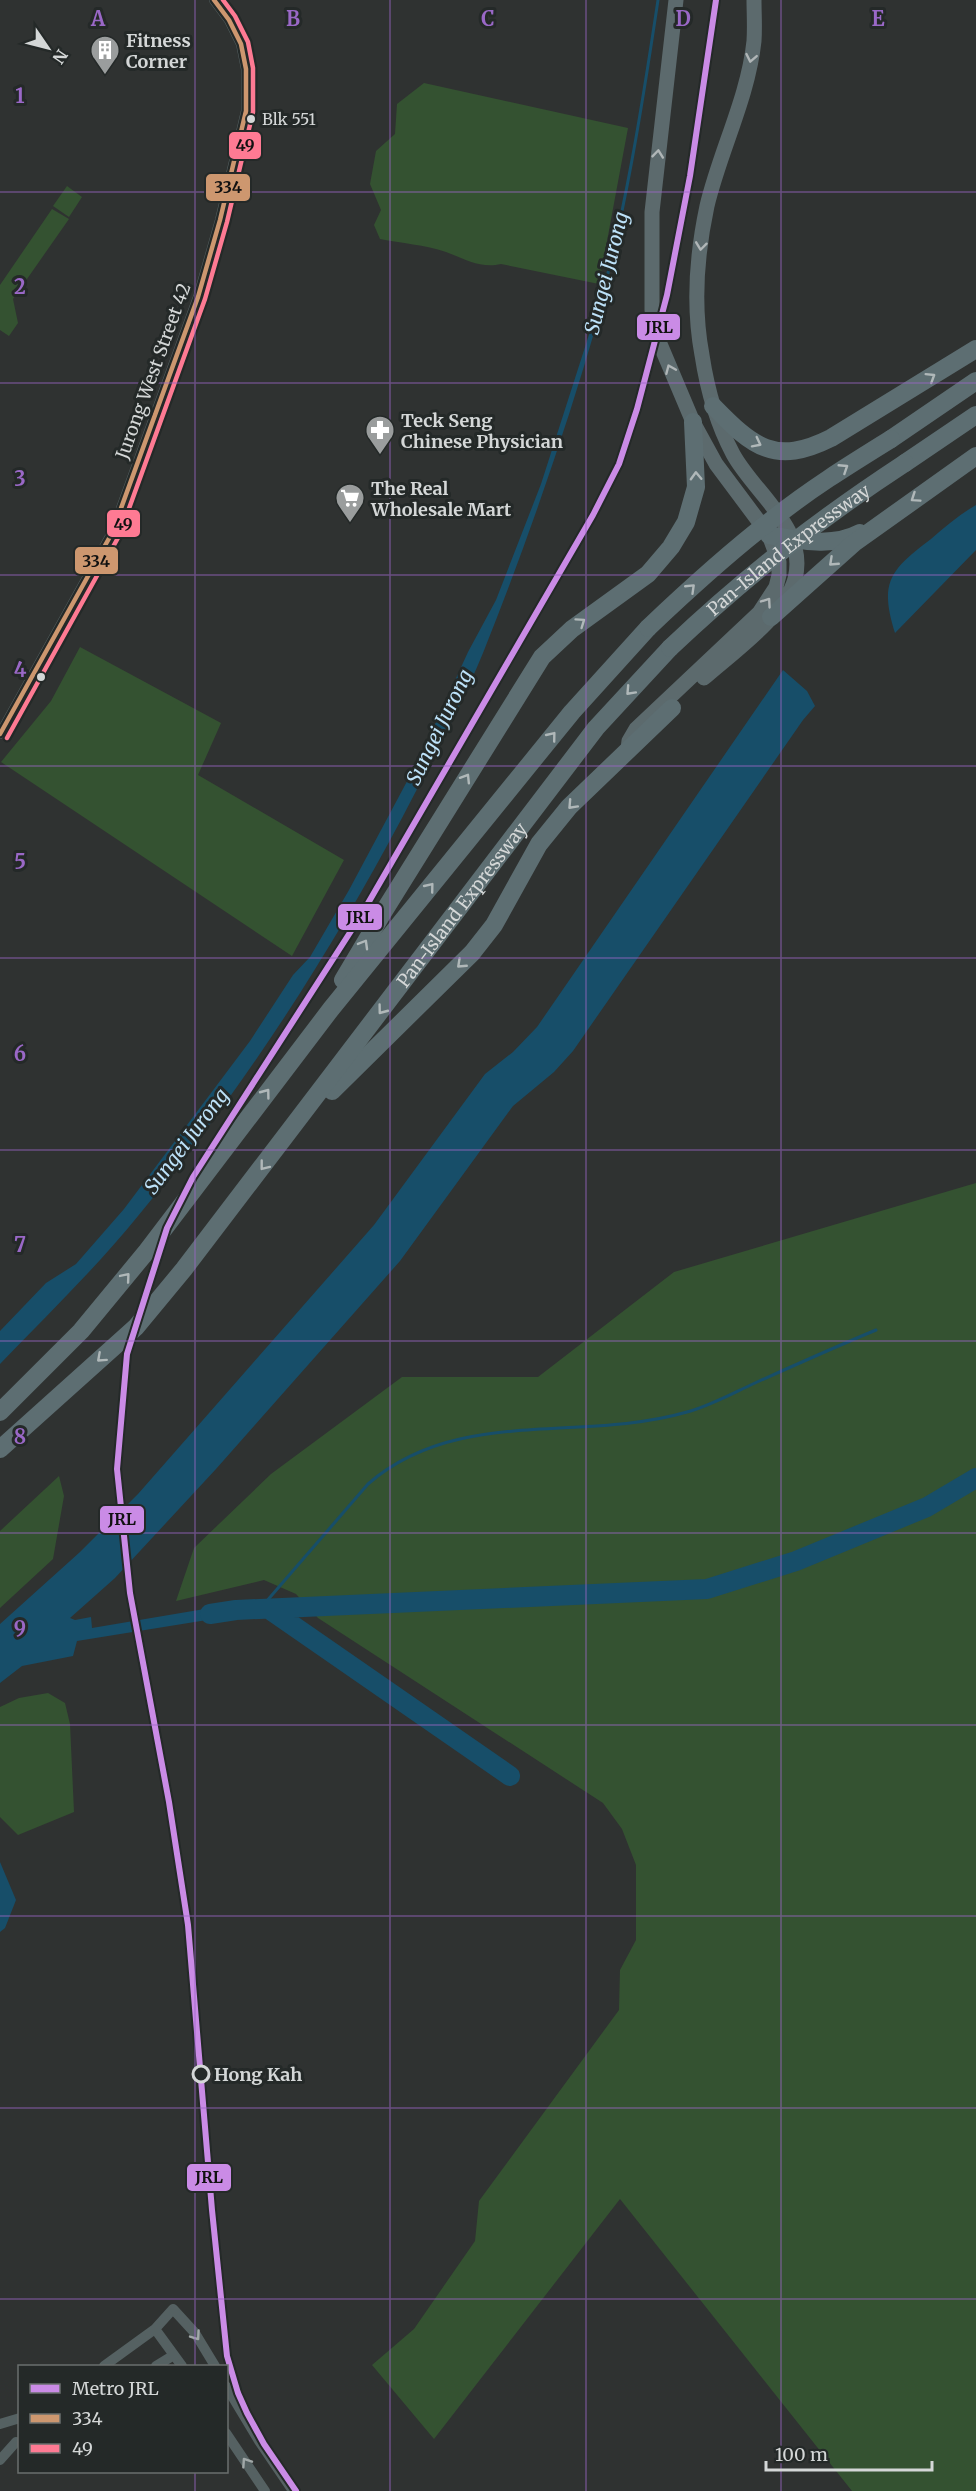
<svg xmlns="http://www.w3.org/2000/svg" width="976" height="2491" viewBox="0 0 976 2491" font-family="Merriweather,serif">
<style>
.green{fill:#345231}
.water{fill:#174e69}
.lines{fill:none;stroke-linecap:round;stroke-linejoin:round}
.stream{stroke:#174e69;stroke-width:3}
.river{stroke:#174e69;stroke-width:20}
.minor{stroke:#556162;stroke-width:10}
.secondary{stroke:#5c6a6d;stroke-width:15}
.motorway{stroke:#5d6e72;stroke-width:18}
.motorway-bridge{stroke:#5d6e72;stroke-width:18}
.bus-1-casing{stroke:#242928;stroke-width:9}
.bus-2-casing{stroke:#242928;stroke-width:9}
.bus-1{stroke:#cd976f;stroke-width:4.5}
.bus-2{stroke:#fe7a93;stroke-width:4.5}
.metro-1-casing{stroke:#242928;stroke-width:10}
.metro-1{stroke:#ca8be6;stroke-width:6}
.oneway{stroke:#b0b6b7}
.oneway2{stroke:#b0b8b9}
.oneway3{stroke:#a1a8a8}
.grid{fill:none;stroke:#9a68c7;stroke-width:1.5;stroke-opacity:0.55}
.bus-dot{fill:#d4d7d7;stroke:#242928;stroke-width:2}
.stop-dot{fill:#242928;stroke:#d4d7d7;stroke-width:3}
.labels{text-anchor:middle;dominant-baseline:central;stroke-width:6;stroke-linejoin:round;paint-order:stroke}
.bus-label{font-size:16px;fill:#d4d7d7;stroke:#242928;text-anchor:start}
.poi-label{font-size:18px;font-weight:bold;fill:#d4d7d7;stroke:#242928;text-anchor:start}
.street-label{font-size:18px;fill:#d4d7d7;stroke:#242928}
.stop-label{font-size:18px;font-weight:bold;fill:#d4d7d7;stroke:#242928;text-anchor:start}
.water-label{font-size:20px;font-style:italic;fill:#bde2f9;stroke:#242928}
.grid-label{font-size:20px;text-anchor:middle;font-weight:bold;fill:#9a68c7;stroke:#242928;stroke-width:6;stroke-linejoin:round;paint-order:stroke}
.line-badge{stroke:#242928;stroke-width:2}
.pale-badge-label{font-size:16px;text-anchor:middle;font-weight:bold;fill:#111}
</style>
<rect width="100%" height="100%" fill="#2f3231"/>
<path class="green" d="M424,83l204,45 -29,156 -98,-20c-20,5 -36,-5 -55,-12 -21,-7 -45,-9 -66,-13l-6,-14 7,-15 -11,-26 6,-33 19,-17 2,-30z
M67,186l15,11 -13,20 -16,-11z
M52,209l17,10 -56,80 5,24 -9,13 -9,-6v-45z
M80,647l141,76 -23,52 146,85 -52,96 -291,-194 50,-61z
M976,1183v1308h-124l-232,-292 -186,240 -62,-74 42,-36 61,-88 4,-40 140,-191 1,-40 16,-30v-75l-14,-36 -19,-26 -285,-185 -22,-24 -32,-14 -88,21 18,-53 77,-74 131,-97h136l136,-105z
M59,1476l5,20 -11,63 -53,49v-77z
M48,1693l17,10 5,21 4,88 -56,23 -18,-18v-110l19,-9z"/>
<path class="water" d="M595,316h4c-33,114 -72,227 -116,337 -23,56 -53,111 -81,165 -75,141 -162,275 -264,398 -42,52 -92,100 -138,148v-33l46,-48 30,-19 48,-55 126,-168 43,-66 17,-18 39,-67 71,-133 48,-105 28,-52 45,-116z
M976,505v45l-81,83c-16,-51 -5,-63 36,-94 14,-12 29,-25 45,-34z
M783,670l24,21 8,15 -12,14 -230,331 -19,21 -41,34 -113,155 -184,208 -101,109 -45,40 5,2 16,-3 1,11 142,-24 4,11 -161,26 -4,15 -51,10 -22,17v-59l80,-72 58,-58 236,-269 111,-151 28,-22 24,-25z
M0,1862l16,38 -11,28 -5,4z"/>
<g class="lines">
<path class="stream" d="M596,319c29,-104 46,-212 62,-319
M259,1610l109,-126c90,-78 212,-41 319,-72 23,-6 46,-19 68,-29 40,-18 80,-36 121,-53"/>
<path class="river" d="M269,1609l241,167
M210,1614l26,-4 471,-21 89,-28 131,-54 49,-29"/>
<path class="minor" d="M0,734l112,-201 86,-236 22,-77 26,-109v-42l-5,-25 -12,-24 -15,-20
M155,2329l27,37
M104,2366l51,-37 18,-20 22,24 20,33
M156,2366l18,-11
M226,2386l33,55 34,50
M0,2424l20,-6
M226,2433l39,58
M0,2460l16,-18"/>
<path class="secondary" d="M704,678c28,-25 81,-62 91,-99 13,-51 -41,-86 -62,-125 -16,-30 -26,-66 -31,-99 -9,-48 -5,-102 5,-149 13,-55 41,-108 47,-165 1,-14 0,-28 0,-41
M628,749l1,-8 7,-12 123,-116 17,-26 3,-12v-13l-10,-27 -53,-71 -23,-42 -33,-78 -8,-34v-98l24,-212"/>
<g class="motorway">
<path d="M713,406c40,41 62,60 118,32l145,-89"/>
<path d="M891,439l85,-58"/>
<path d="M905,463l71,-48"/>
<path d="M769,535c30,5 63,13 91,-2"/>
<path d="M771,617l83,-74 122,-87"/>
<path d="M343,980l41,-69 158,-254 30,-28 76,-55 23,-27 15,-25 10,-35 -3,-65"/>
<path d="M332,1091l140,-138 22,-28 45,-81 30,-37 103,-99"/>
<path d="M0,1412l81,-81 66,-80 184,-242 241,-297 76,-84"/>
<path id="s1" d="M0,1449l136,-122 48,-58 412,-541 74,-80"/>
</g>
<g class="motorway-bridge">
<path d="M648,628c39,-37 78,-73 121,-106 38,-31 80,-57 122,-83"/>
<path id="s2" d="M670,648c76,-72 148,-128 235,-185"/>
</g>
<g class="bus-1-casing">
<path id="bus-1" d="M0,734l112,-201 86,-236 22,-77 26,-109v-42l-5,-25 -12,-24 -15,-20"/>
</g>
<g class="bus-2-casing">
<path id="bus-2" d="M7,738l112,-202 86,-237 22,-77 26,-110v-44l-5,-26 -13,-26 -12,-16"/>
</g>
<use href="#bus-1" class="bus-1"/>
<use href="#bus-2" class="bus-2"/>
<g class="metro-1-casing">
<path id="metro-1" d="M296,2491l-32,-47 -17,-31 -9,-20 -11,-37 -15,-146 -24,-285 -19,-123 -39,-209 -13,-124 10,-115 40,-126 26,-51 167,-260 233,-402 26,-51 18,-55 30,-114 23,-119 26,-176"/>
</g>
<use href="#metro-1" class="metro-1"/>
</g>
<defs><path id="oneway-chevron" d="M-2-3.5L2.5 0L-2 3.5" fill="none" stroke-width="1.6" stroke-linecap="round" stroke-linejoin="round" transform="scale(1.5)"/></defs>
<g class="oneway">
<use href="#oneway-chevron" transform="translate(751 58) rotate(101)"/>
<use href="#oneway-chevron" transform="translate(658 154) rotate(-84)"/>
<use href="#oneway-chevron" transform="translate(701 246) rotate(97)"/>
<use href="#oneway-chevron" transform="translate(670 369) rotate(-113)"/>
<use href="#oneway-chevron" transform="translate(767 602) rotate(-55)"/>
</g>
<g class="oneway2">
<use href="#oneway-chevron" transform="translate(931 377) rotate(-32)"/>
<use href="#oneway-chevron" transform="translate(757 443) rotate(27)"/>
<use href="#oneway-chevron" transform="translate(844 468) rotate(-33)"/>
<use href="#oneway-chevron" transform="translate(696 476) rotate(-92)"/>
<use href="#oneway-chevron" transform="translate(915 498) rotate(146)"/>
<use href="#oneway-chevron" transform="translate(833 562) rotate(137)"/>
<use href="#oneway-chevron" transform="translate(691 588) rotate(-44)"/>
<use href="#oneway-chevron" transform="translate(581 622) rotate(-35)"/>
<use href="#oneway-chevron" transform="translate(630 691) rotate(133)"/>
<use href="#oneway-chevron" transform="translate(552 736) rotate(-51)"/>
<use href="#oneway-chevron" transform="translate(466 778) rotate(-58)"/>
<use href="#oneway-chevron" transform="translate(572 805) rotate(133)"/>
<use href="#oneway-chevron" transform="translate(430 887) rotate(-51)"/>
<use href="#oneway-chevron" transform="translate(364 944) rotate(-60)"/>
<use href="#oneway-chevron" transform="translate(461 964) rotate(137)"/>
<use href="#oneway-chevron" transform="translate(382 1010) rotate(127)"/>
<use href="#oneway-chevron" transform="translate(266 1093) rotate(-53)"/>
<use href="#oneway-chevron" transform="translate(264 1166) rotate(128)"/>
<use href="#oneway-chevron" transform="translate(126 1277) rotate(-50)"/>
<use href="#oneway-chevron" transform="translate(101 1358) rotate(138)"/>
</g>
<g class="oneway3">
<use href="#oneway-chevron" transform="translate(196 2336) rotate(55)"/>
<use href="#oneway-chevron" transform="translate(246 2462) rotate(-124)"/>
</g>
<path class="grid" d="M195,0v2366M390,0v2491M586,0v2491M781,0v2491M0,192h976M0,383h976M0,575h976M0,766h976M0,958h976M0,1150h976M0,1341h976M0,1533h976M0,1725h976M0,1916h976M0,2108h976M0,2299h976M195,2472v19"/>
<defs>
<g id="building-pin" transform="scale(1.5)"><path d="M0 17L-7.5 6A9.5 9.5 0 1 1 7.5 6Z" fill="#9a9d9d" stroke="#242928"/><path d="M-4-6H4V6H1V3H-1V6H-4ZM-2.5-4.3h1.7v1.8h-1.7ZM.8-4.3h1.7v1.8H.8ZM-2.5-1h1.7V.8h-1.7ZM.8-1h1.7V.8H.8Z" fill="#fff"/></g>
<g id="pharmacy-pin" transform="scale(1.5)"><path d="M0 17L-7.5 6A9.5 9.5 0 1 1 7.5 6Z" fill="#9a9d9d" stroke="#242928"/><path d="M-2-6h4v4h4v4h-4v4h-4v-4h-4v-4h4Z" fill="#fff"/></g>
<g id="supermarket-pin" transform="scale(1.5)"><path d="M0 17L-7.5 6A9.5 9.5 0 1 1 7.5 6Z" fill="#9a9d9d" stroke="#242928"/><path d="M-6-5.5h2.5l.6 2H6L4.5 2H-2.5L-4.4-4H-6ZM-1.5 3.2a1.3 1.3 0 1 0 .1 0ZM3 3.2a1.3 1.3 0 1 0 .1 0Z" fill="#fff"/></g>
</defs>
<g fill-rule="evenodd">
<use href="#building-pin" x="105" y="50"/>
<use href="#pharmacy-pin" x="380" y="430"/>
<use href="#supermarket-pin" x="350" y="498"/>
</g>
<g class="bus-dot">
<circle cx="251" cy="119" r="5"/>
<circle cx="41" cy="677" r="5"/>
</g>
<circle class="stop-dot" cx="201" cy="2074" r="8"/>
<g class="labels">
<g class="bus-label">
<text x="262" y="119">Blk 551</text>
</g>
<g class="poi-label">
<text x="126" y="40">Fitness<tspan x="126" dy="21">Corner</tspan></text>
<text x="401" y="420">Teck Seng<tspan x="401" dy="21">Chinese Physician</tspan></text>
<text x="371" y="488">The Real<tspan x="371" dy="21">Wholesale Mart</tspan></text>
</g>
<g class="street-label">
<text transform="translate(153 371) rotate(-70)">Jurong West Street 42</text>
<text stroke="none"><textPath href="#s2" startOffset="154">Pan-Island Expressway</textPath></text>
<text stroke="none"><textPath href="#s1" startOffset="716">Pan-Island Expressway</textPath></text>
</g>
<g class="stop-label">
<text x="214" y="2074">Hong Kah</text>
</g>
<g class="water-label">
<text transform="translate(606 273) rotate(-76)">Sungei Jurong</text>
<text transform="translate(439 727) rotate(-64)">Sungei Jurong</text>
<text transform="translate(186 1141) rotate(-53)">Sungei Jurong</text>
</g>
</g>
<g class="grid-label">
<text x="98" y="26">A</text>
<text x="293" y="26">B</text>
<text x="488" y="26">C</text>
<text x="683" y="26">D</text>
<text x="878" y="26">E</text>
<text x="20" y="103">1</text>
<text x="20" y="294">2</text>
<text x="20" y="486">3</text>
<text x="20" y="677">4</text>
<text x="20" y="869">5</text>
<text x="20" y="1061">6</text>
<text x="20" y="1252">7</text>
<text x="20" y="1444">8</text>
<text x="20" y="1636">9</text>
</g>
<g class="line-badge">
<rect x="228" y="131" width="34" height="29" rx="6" fill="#fe7a93"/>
<rect x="205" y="173" width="46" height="29" rx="6" fill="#cd976f"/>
<rect x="636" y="313" width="45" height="28" rx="6" fill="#ca8be6"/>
<rect x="106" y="509" width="35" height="29" rx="6" fill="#fe7a93"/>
<rect x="74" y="546" width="45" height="29" rx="6" fill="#cd976f"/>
<rect x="337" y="903" width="46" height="28" rx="6" fill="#ca8be6"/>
<rect x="99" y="1505" width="46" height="29" rx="6" fill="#ca8be6"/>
<rect x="186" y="2163" width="46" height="29" rx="6" fill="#ca8be6"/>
</g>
<g class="pale-badge-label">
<text x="245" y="151">49</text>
<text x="228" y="193">334</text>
<text x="659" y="333">JRL</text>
<text x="123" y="530">49</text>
<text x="96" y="567">334</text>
<text x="360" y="923">JRL</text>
<text x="122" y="1525">JRL</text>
<text x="209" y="2183">JRL</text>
</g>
<rect x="18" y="2365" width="210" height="108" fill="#242928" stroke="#6a6f6e" stroke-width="1.5"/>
<rect x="30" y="2384" width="30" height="9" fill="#ca8be6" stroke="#6a6f6e" stroke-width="1.5"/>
<text x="72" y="2395" font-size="18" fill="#d4d7d7">Metro JRL</text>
<rect x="30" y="2414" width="30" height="9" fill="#cd976f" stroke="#6a6f6e" stroke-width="1.5"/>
<text x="72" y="2425" font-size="18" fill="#d4d7d7">334</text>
<rect x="30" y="2444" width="30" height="9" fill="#fe7a93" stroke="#6a6f6e" stroke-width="1.5"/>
<text x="72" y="2455" font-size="18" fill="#d4d7d7">49</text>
<g transform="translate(48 48) rotate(125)" stroke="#242928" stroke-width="4.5" paint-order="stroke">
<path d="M0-4.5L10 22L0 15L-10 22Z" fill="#d4d7d7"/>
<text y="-9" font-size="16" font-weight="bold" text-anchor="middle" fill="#d4d7d7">N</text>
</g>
<path d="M766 2461v9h166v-9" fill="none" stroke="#d4d7d7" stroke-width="3"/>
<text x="775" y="2461" font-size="18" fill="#d4d7d7" stroke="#242928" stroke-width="4.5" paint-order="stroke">100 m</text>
</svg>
